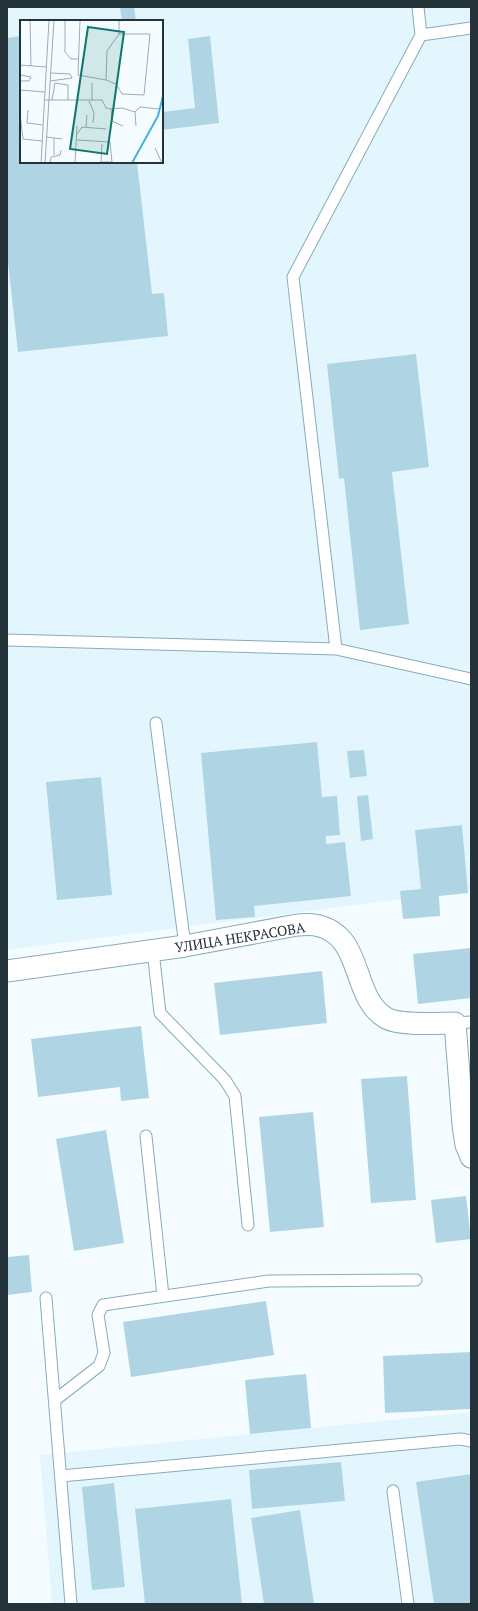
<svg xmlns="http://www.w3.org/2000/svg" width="478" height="1611" viewBox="0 0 478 1611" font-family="'PT Serif',serif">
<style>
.built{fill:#e3f6fe;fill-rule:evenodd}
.building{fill:#afd5e5}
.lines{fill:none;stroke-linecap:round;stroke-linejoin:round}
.lane-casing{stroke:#87acbb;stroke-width:13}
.street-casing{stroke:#87acbb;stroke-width:23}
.lane{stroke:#fff;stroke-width:11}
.street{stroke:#fff;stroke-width:21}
.labels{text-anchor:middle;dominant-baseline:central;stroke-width:3.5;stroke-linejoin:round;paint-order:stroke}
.street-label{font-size:14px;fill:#24333a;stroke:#fff}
.inset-river{fill:none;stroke:#40b4dc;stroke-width:2}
.inset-road{fill:none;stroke:#a1acb0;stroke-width:1}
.view{fill:#0f766e;fill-opacity:0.15;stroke:#0f766e;stroke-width:2}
.inset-edge{fill:none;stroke:#24333a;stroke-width:2}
</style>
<rect width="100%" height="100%" fill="#f4fcff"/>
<path class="built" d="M7,7h464v883l-464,60zM21,21h141v141h-141z
M471,1412v192h-419l-12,-149z"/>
<path class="building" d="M120,7h14l2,14h-14z
M21,36v126h116l15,132 12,-1 4,43 -150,16 -11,-99v-215z
M210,36l9,87 -57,7v-18l33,-4 -7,-69z
M416,354l13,113 -37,5 17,152 -49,6 -16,-152 -5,1 -12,-115z
M317,742l5,55 15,-1 3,39 -14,1v8l19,-2 6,54 -97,10 1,11 -39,3 -15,-167z
M364,750l3,26 -17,2 -3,-27z
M101,777l11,118 -55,5 -11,-118z
M368,795l5,44 -12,2 -4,-45z
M462,825l6,68 -29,3 1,20 -37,3 -3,-28 21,-2 -6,-59z
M471,948v50l-53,6 -5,-50z
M322,971l5,52 -107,12 -6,-52z
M141,1026l8,72 -28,3 -1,-14 -82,10 -7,-58z
M407,1076l9,124 -45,3 -10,-124z
M313,1112l11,115 -54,5 -11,-115z
M106,1130l18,113 -50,8 -18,-112z
M466,1196l5,43 -35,4 -5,-43z
M29,1255l3,37 -25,3v-38z
M266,1301l8,54 -143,22 -8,-55z
M471,1352v57l-86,4 -2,-57z
M306,1374l5,54 -61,6 -5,-54z
M341,1462l4,39 -93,8 -3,-39z
M471,1474v130h-37l-18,-122z
M114,1483l11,104 -33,3 -10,-103z
M231,1499l11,105h-97l-10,-95z
M300,1510l14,94h-50l-13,-86z"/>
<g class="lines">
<g class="lane-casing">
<path id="lane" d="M418,7l3,28 50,-7
M421,35l-128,242 43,372 135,30
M7,640l329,9
M156,723l29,223
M153,951l7,62 65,67 10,16 13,129
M455,1023l16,-1
M146,1136l17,160
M46,1298l25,306
M55,1400l44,-34 5,-13 -6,-38 5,-10 166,-24 147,-1
M61,1476l399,-37 11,2
M393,1491l15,113"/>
</g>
<g class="street-casing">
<path id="street" d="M7,971l178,-25 112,-21c5,0 12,-1 18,0 50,9 35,72 71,93 14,8 52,5 69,5l8,102 3,20 5,12"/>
</g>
<use href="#lane" class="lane"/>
<use href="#street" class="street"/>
</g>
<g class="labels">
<g class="street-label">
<text transform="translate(240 937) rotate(-9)">УЛИЦА НЕКРАСОВА</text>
</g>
</g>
<g transform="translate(20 20)">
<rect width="143" height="143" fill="#f4fcff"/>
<path class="inset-river" d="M112,143l26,-47 5,-20"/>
<path class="inset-road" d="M10,0l1,46M45,0v32l6,7h8M60,0l-2,55 28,5M99,14l-12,17 -1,29 10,4 6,10 22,1 6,-61h-31v-13l6,-1M0,45l26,2M0,55l11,2 -2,4h-9M30,61l22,-3 -2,-4 -19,-1M0,70l25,2M24,80h58l4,8 5,1 1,12 11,5M32,80l3,-17 13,2v15M69,81l5,12 -1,10M72,81v-18M91,89l11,-1 13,4 1,14M8,90l-1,13 16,2M115,92l5,-5 19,2M0,94l3,25 19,2M66,107l1,-12M57,114l5,-7 24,2M27,117l15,2M57,120l33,2 2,20h-11l1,-18M135,128l7,15M34,135v-17M21,143l8,-143M25,143l9,-143M30,143l1,-6 9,-2 1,-5M55,143l2,-37"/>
<path class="view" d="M68,7l36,5 -17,122 -37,-5z"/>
<rect width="143" height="143" class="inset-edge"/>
</g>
<rect width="478" height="1611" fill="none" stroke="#24333a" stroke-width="16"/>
</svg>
